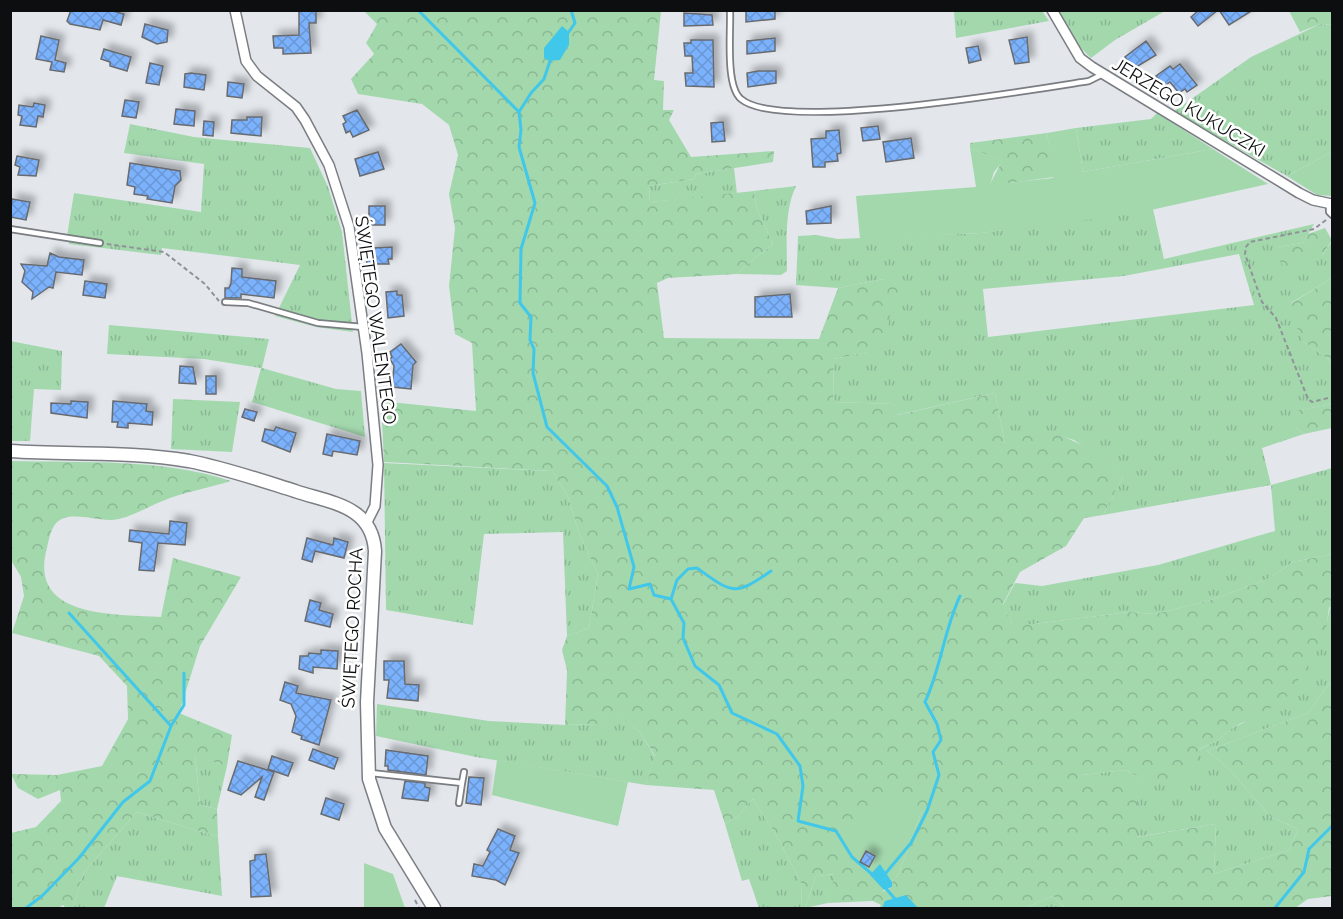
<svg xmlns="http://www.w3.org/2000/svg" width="1343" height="919" viewBox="0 0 1343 919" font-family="Raleway,sans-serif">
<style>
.grass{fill:url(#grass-tufts);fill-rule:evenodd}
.forest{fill:url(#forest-crowns);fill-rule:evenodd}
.green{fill:#a3d8ad}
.water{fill:#41c7e9}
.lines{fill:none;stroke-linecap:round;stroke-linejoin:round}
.stream{stroke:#41c7e9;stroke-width:3}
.building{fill:url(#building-cross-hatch);stroke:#686b6f;stroke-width:1.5;filter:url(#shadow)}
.service-casing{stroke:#7a7d81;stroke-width:8}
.minor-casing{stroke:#7a7d81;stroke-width:12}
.tertiary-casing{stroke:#7a7d81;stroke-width:15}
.path{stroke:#8f9296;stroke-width:2;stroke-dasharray:4.5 3;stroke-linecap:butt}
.service{stroke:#fff;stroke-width:4.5}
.minor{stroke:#fff;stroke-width:9}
.tertiary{stroke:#fff;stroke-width:12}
.labels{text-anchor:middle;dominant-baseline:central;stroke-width:5;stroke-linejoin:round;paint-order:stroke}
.street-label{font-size:18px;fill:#0d0e0f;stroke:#fff}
</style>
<defs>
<pattern id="grass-tufts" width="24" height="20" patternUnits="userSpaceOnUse" patternTransform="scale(1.5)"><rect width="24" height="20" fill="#a3d8ad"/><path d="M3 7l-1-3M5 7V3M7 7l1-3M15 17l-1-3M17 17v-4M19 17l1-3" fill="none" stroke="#8bb894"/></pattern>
<pattern id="forest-crowns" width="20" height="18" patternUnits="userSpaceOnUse" patternTransform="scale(1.5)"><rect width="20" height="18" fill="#a3d8ad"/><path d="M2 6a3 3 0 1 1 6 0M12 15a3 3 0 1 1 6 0" fill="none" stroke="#8bb894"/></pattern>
<pattern id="building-cross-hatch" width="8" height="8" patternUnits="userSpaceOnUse" patternTransform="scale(1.5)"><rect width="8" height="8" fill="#7bb1fb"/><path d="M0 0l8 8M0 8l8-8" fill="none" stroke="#6997d6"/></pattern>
<filter id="shadow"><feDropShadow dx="5.5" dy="-5.5" stdDeviation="3" flood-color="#0004"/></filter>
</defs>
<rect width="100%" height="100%" fill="#e3e7ec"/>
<path class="grass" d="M954,11h88l7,10 -93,17z
M1057,11h108l-50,29 -24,18 -12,-12z
M1320,24l12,1v127l-45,24 -114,-64 78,-55z
M1157,113l56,36 -130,23 -7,-44 75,-9z
M130,124l64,13 116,11 18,39 14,45 11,100 -37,-5 -41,-11 25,-51 -138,-17 -1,7 -92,-11 -2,-8 7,-43 127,19 3,-48 -80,-11z
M734,168l3,26 -87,8 -1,-16 45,-7 2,-5z
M796,186c-12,25 -9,57 -9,85l-6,4 -45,-1 37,-30 -16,-35 -3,-18z
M1153,209l11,50 150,-35 -11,19 -26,4 45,9 10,-15v37l-41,25 13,39 28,20v42l-31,6 -5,18 8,6 -42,14 9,37 61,-17v86l-39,8 -25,17 -57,21 -56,14 -26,-2 -95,12h-22l-9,-19 12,-22 27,3 116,-21 117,-34 -4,-46 -168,30 20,-38 -49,-37 -21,-6 -48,10 -10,-51 -99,22 -2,-11 -61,-2 1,-43 33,-7 17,-73 -46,9 -42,-3 2,-49 18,-1 22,4 143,-6zM1239,254l15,51 -266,32 -5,-48 141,-13z
M109,325l160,14 -7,29 74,21 25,2 4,46 -113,-35 9,-34 -57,-9 -97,-5z
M10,341l52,10 -1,39 -27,-1 -4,52h-19z
M173,399l67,3 -8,50 -61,-3z
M384,463l168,8 16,26 12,39 18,38 -9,54 -22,8 -4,-104 -79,2 -11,91 -87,-15z
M1330,607l2,1v72l-24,33 -101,38 23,19 41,47 27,12 -9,21 -75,24 2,-50 -80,13 1,-41 -62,-16 7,-5 43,-5 14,7 78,-36 15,-13 11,-5 82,-91z
M377,704l112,17 76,4 32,-1 17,-14 26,22 15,25 -9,28 -170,-28 -100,-21z
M195,755l32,11 -10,43 -17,-4z
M753,799l25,39 24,47 -1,23h-42l-10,-29 -7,2 -17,-57 12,-7z
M137,812l81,25 4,59 -105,-20 -13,32h-31l11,-36z
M836,874l-8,29 -23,5 11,-32z
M1053,896l12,12h-41z"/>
<path class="forest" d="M364,11h297l-7,69 10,1 -1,29h11l-5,10 22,37 83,-6 -1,11 -77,12 -2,5 -45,7 1,16 104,-11 3,18 16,35 -37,30 -68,4 -11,5 7,55 155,1 19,-51 46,-9 19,4 -12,27 -6,33 -17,9 -34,7 -1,43 61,2 3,11 98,-22 10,51c7,-3 14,-8 21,-10 38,-9 70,21 97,43l-20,38 -19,3 -18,28 -46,26 -17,32 9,20h22l95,-12 26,2 56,-14 57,-21 25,-17 39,-8v54l-3,-1 -3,25 -11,23 -31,46 -52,27 -15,13 -18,8 -4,21 -23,10 -33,-3 -14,-7 -43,5 -6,5 47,-1 14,17v41l79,-13 -2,50 75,-24 9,-21 -27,-12 -41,-47 -23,-19 101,-38 24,-33v216l-24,3 -13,9h-230l-12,-12 -29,12h-145l2,-3 -8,-4 -45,2 7,-29 -19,2 -11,32h-4l1,-23 -24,-47 -25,-39 -16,18 -12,7 -11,-34 -68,-5 9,-29 -15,-24 -26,-21 -17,13 -32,1 2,-55 -5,-20 5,-14 22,-8 9,-54 -18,-38 -12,-39 -16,-26 -168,-9 -3,-61 95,10 -4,-68 -17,-9 -6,-48 6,-58 -6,-34 9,-39 -9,-30 -27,-21 -64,-10 -7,-15 23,-25 -8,-11 11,-19zM922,810l-24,65 -6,7v5l-10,5z
M1289,11h43v14l-12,-1 -20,8z
M1047,133l7,44 -65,9 13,-25 -32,-13v-5z
M1325,228l7,12 -10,16 -37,13 -10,-15 2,-7 26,-4 5,-9z
M1332,278v84l-28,-20 -17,-36z
M1332,404v24l-28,6 -8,-6 -1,-17z
M11,461c74,2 149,-3 220,20 -20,6 -41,10 -61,17 -17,6 -34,17 -51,21 -17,4 -38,-6 -55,-1 -13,5 -14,18 -17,30 -20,71 70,66 114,69l12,-59 68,19 -41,69 -21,67 53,22 -5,31 -32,-10 5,49 17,4 1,28 -81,-25 -53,60 -11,36h-7l-3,-3 -5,3h-47v-75l25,-6 25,-26 -1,-11 -22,9 -20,-11 -7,-14 46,1 45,-9 26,-47 -1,-33 -28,-30 -87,-23 12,-37 -3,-19 -10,-17z"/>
<path class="green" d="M1076,128l7,44 130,-23 55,35 -135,30 -152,19 -121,6 -4,-43 120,-9 -6,-39 33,13 -9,11 -4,13 63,-7 -6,-45z
M1332,152v44l-15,-1 -30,-19z
M497,760l131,22 -10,44 -126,-31z
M885,791l37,19 -24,65 -6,7 -12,-17 -10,9 14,16 -2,2 -47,-45z
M364,863l29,11 12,34h-41z"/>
<path class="water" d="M562,26l7,6v13l-9,15 -11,1 -5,-3v-10z
M880,864l12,18v5l-8,3 -14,-15z
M906,895l12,13h-36l3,-7z"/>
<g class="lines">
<path class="stream" d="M418,10l101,102
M568,33l7,-10 -4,-13
M551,58l-7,21 -13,14 -12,19 2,18 -2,17 16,56 -14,46 -1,54 11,14 -1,23 4,9 -1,24 14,54 60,59 10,21 17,60 -5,22 21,-5 4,11 17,4 13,24 -1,15 12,28 24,19 13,28 45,21 23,32 3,20 -5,35 38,10 16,26 21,18
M671,599l6,-19 11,-11 9,-1c35,25 37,29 74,3
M69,613l102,113
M885,874l26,-31 16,-32 12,-36 -6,-23 8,-12 -4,-16 -12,-22c16,-34 19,-72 35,-106
M884,886l11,13
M26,908l16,-12 37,-38 44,-56 27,-21 21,-55 13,-21v-32
M1275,908l29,-36 5,-23 23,-23"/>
</g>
<path class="building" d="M71,10h38l15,4 -3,11 -18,-5 -3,10 -30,-6 -3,-3z
M299,10h17v13h-7l2,30 -28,1v-6h-9l-1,-12 26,-1z
M746,10h29v9l-29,3z
M1199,10h19l-20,16 -7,-9z
M1219,10h34l-24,15z
M684,13l28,2 1,10 -29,1z
M145,24l23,6 -1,12 -10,2 -15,-7z
M41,36l18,4 -4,20 11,3 -2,9 -14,-2 2,-8 -16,-3z
M1027,37l2,25 -14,2 -6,-24z
M775,38v13l-28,3v-13z
M691,40h22l1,47 -28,-1 -1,-13h8l-1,-17h-7l-1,-13h7z
M1146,41l10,14 -23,14 -8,-12z
M978,46l3,14 -12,3 -3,-15z
M104,49l27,8 -4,14 -17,-5v-4l-9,-3z
M150,63l13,3 -4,19 -13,-2z
M1180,64l17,21 -10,7 -2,-3 -6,4 -9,-11 -7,5 -7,-11 14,-10 3,3z
M758,71h18v12l-28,4 -1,-14z
M191,73l15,2 -2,15 -20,-3 1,-13z
M228,82l16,2 -2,14 -15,-2z
M125,100l14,2 -3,16 -14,-2z
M34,103l11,2 -2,12 -5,-1 -2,11 -16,-2 2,-9 -4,-1 1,-10 14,2z
M176,109l19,2 -1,15 -20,-2z
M357,110l12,20 -16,7 -3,-6 -4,2 -3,-9 3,-2 -3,-6z
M247,117h15l-1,19 -30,-3 1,-13h15z
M204,121l10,1 -1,14 -10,-1z
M723,122l2,19 -13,1 -1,-19z
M878,126l2,13 -17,2 -2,-13z
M839,130l2,23 -4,1 1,7 -13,1v5h-12l-2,-28 15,-1v-7z
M911,138l3,20 -28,4 -3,-20z
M378,152l6,17 -24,7 -5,-17z
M17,156l22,4 -3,16 -18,-1 2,-8 -5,-2z
M130,163l50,8 1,9 -6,6 -3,17 -25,-4 1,-3 -14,-2 1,-7 -8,-2z
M12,199l18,3 -4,18 -16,-3z
M369,206h16v19h-16z
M831,206v17l-24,1 -1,-13z
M392,247v12h-4l1,5h-22l-1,-11h7v-5z
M50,253l9,4 25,3 -2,15 -26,-3 -3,16 -4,-1 -17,12 1,-7 -11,-10 3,-11 -4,-7 26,2z
M232,268l10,1v8l34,4 -2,17 -33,-4v4h-16v-10h4l2,-5z
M85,281l22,3 -2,14 -22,-3z
M397,291v4h5l2,21 -16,2 -2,-26z
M790,294l2,23h-37v-20z
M401,344l15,18 -3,3 -2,24 -19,-2 2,-21 -4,-7 2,-2 -2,-5z
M180,366l13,1 3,17 -17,-1z
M206,376h10v18h-10z
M71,401l17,1 -1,16 -36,-5v-10l20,1z
M113,401l34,3 -1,7 7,1 -1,13 -24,-2v5l-11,-1 1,-5h-6z
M245,409l12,3 -3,9 -12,-4z
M276,427l20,6 -6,19 -28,-11 3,-12 9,2z
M327,434l33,7 -3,14 -24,-4 -1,5 -9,-2z
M170,521l17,2 -2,22 -27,-2 -4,28 -15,-1 3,-27 -13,-2 1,-11 39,4z
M307,538l26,7 1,-7 14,4 -4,16 -29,-7 -3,11 -10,-3z
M310,600l11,3 -2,7 14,4 -3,13 -25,-6z
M321,650l17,1 -1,18 -24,-2v6l-14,-4 1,-13h8l1,-3 12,1z
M384,661h20l1,23 14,1 -1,16 -31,-3 2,-18h-5z
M285,682l13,4 -2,7 35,7 -12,45 -18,-6 1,-3 -10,-4 4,-16 -5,-12 -11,-4z
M313,749l25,9 -4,11 -25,-9z
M386,750l42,6 -2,19 -38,-5v-4h-3z
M272,756l21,7 -5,13 -20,-7z
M238,761l36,11 -10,28 -9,-3 7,-20 -21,18 -13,-5z
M469,777l15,1 -3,27 -15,-2z
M405,781l20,2v4l5,1 -2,13 -26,-3z
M326,798l18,6 -5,16 -18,-6z
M498,829l17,7 -5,14 9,3 -14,32 -9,-5 -24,-4 2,-12 9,2 7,-14 -3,-2z
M866,851l9,5 -6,11 -9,-5z
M266,854l5,42 -20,1 -1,-36 5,-1v-5z"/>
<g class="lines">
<g class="service-casing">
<path id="service" d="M730,10c1,21 -5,76 11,89 40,34 290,-9 348,-18l14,-7
M1329,204v8l3,3
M10,229l90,14
M225,302l23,1 70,20 45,4
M371,773l91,10 -3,20
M462,783l2,-11"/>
</g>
<g class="minor-casing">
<path id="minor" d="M235,10l11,51 11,15 39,31 9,13 24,45 20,62 18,126 11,112 -3,41 -8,16
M1052,10l28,48 12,9 207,126 14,7 19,4"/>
</g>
<g class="tertiary-casing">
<path id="tertiary" d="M10,451c60,4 120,0 179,10 36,7 71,19 106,30 35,12 77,14 80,60l-8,151 2,77 16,49 49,80"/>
</g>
<path class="path" d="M1326,220l-12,9 -64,13 -4,5 -1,7 17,48 14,16 32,81 4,3 20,-5
M107,244l57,8 41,32 14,17
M415,900l4,8"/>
<use href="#service" class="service"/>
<use href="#minor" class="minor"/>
<use href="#tertiary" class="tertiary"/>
</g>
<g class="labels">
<g class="street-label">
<text transform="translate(1189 107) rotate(31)">JERZEGO KUKUCZKI</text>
<text transform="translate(376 320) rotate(82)">ŚWIĘTEGO WALENTEGO</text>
<text transform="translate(352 628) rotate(-87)">ŚWIĘTEGO ROCHA</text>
</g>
</g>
<rect width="1343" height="919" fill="none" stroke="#0d0e0f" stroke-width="24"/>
</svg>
